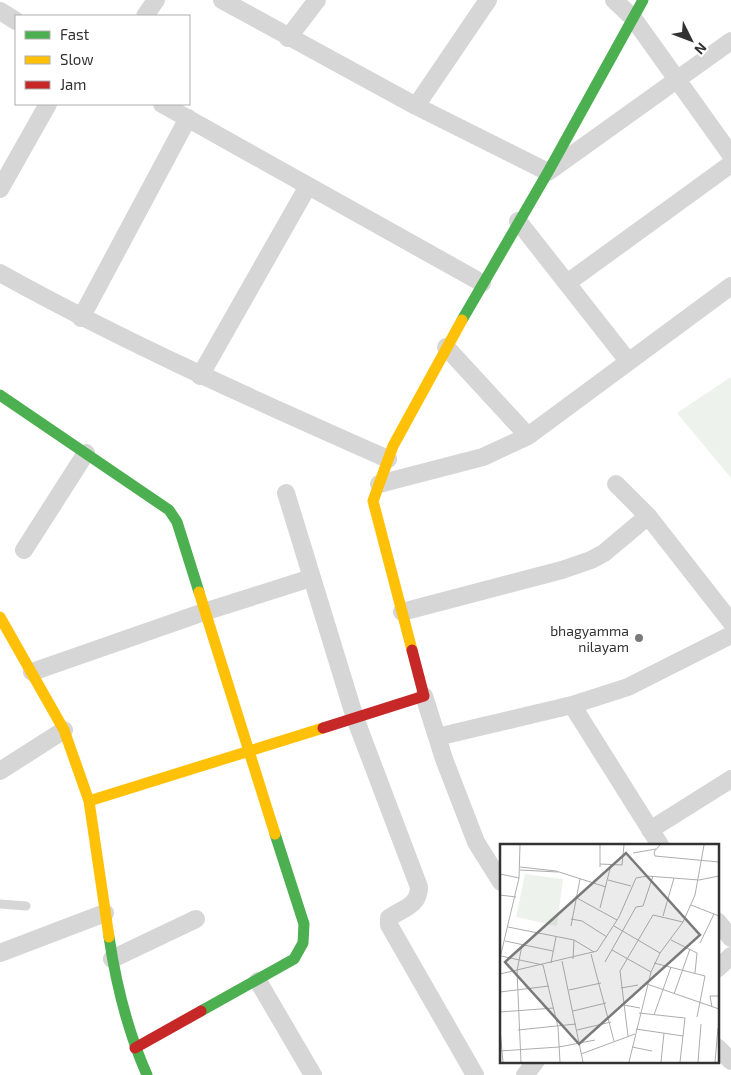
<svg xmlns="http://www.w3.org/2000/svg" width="731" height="1075" viewBox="0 0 731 1075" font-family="'Exo 2',sans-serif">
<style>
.green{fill:#eef2ec}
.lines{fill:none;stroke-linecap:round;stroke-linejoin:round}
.lane{stroke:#d6d6d6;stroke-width:9}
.street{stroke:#d6d6d6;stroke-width:18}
.fast{stroke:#4caf50;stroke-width:11}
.slow{stroke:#ffc107;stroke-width:11}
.jam{stroke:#c62828;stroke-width:11}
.poi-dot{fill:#7a7a7a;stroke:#fff;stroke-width:2}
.labels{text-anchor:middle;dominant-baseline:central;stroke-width:5;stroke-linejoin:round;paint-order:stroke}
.poi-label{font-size:14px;fill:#323232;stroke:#fff;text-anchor:end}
.inset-road{fill:none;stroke:#adadad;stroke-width:1}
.view{fill:#7a7a7a;fill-opacity:0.15;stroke:#7a7a7a;stroke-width:2.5}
.inset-edge{fill:none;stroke:#323232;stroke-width:2.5}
</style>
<rect width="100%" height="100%" fill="#fff"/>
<path class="green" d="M731,377v101l-54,-65z"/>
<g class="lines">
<path class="lane" d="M0,904l26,2"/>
<path class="street" d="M222,0l194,106 132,66 183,-131
M614,0l19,18 98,137
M0,11l16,10
M145,16l11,-16
M288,38l29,-38
M162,104l320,179
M416,106l72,-106
M0,189l48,-85
M518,221l110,140
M0,273c126,70 257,128 388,186
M567,283l164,-119
M81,318l107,-200
M446,347l82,89
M200,376l108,-190
M379,484l104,-27 45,-21 203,-150
M616,484l32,32 83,106
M286,493l69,225 64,169c0,19 -16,21 -30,31v7l86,150
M24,550l62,-97
M402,612l160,-42 29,-10 13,-7 44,-37
M32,672l172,-60 107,-34
M424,696l20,63 32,83 25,40
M572,705l88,140
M437,737l135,-32 56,-18 103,-52
M0,771l64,-41
M650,830l81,-51
M717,921l14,17
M0,953l105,-40
M112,959l84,-40
M717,969l14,-13
M258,981l55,94
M717,1047l14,14
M525,1075l11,-14"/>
<path class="fast" d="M462,320l86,-148 95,-172
M0,395l169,115 8,12 22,70
M109,937c7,47 19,95 38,138
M201,1011l93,-52 9,-16 1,-19 -29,-90"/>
<path class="slow" d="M199,592l76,242
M0,617l64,113 25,71 20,136
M412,650l-39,-149 20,-55 69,-126
M89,801l234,-73"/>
<path class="jam" d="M323,728l101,-32 -12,-46
M135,1048l66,-37"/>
</g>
<circle class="poi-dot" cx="639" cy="638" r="5"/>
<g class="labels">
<g class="poi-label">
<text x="629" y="630">bhagyamma<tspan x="629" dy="16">nilayam</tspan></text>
</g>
</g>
<g transform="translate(500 844)">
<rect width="219" height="219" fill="#fff"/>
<path d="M25,30l38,5 -6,47 -41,-9z" fill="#eef2ec"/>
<path class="inset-road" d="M160,1l-6,7 1,4 64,6M133,9l23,-4M100,20l22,1 2,-20M20,23l36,4 50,16M100,23v-22M20,26l38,2M0,30l19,4M108,36l23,6M0,51l16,2M75,53l42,23M191,61l28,11M100,64l11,-43M163,72l11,-38M71,75l11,2 25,16M71,82l9,-47M114,82l46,27M8,83l66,13 20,12M171,96l26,13 -2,20M5,97l48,10M200,99l14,-29M112,106l39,22M91,110l23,87M1,112l42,9 15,62 2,35M0,114l19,-80 1,-33M73,115l1,-19M62,117l21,101M105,118l31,-55 7,-1 10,-30M51,119l5,-26M154,119l51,13 -8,41M0,130l97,-23 22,-34 17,-39 11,-2 52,4 20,-4M147,140l72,25M121,144l17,-3M69,146l32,-7M0,148l49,-6M174,150l16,-45M124,161l16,3M212,163l-2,-11h9M73,167l33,-8M0,168l54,-4M139,169l46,5 -5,44M154,171l17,-48M0,185l3,33M136,185l47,7M18,186l58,-6M77,186l34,-8M128,192l-8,-65 33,-56 30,7M132,203l20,4M0,207l59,-4 36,-7M81,210l54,-20M21,218l-4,-91 5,-26M129,218l22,-90 9,-19 23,-31 12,-27 9,-50M161,218l3,-29M198,218l3,-38M215,218l3,-34"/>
<path class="view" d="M126,9l74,82 -121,109 -74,-82z"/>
<rect width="219" height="219" class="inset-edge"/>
</g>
<rect x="15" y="15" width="175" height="90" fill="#ffffff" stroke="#adadad"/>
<rect x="25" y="31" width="25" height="8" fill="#4caf50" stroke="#adadad"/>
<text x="60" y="40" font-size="15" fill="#323232">Fast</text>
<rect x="25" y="56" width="25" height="8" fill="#ffc107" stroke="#adadad"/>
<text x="60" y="65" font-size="15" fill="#323232">Slow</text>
<rect x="25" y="81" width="25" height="8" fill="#c62828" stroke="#adadad"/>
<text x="60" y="90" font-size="15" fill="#323232">Jam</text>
<g transform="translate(691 40) rotate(132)" stroke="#ffffff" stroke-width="4" paint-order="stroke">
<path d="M0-4L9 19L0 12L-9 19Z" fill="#323232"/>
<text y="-8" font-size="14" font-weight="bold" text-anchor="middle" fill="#323232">N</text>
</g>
</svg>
